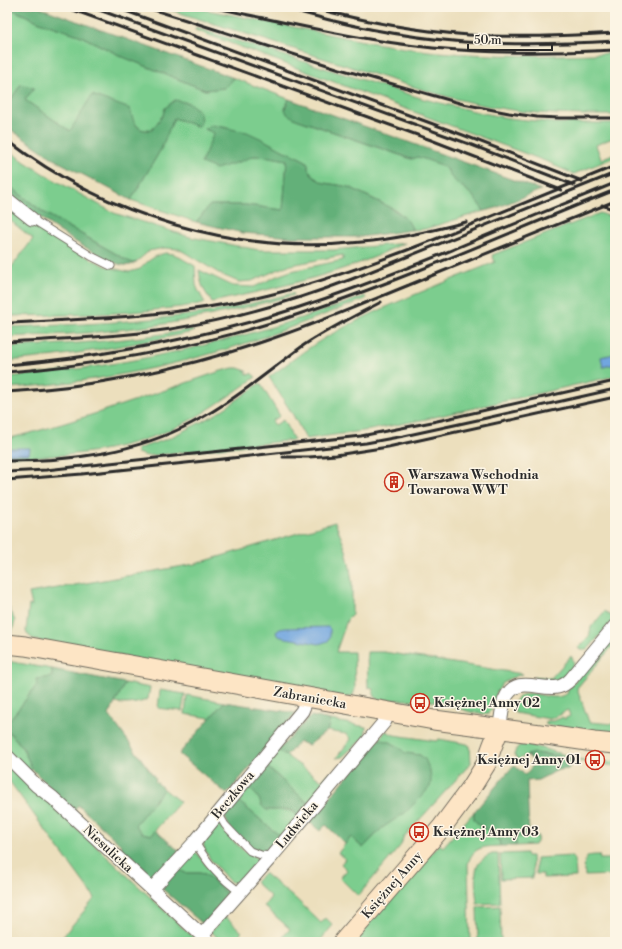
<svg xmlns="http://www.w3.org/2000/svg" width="622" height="949" viewBox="0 0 622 949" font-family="'Libre Bodoni',serif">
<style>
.green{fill:#7bcd8e;stroke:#537c5c}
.forest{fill:#64b079;stroke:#486e52}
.water{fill:#71a6df;stroke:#4e6885}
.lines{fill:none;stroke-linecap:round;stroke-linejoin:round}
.lane-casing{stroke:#6f6a5e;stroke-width:9}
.street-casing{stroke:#6f6a5e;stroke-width:15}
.secondary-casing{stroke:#6f6a5e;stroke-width:21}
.lane{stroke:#fff;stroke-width:7}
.street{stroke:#fff;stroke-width:13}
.secondary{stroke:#fde5c5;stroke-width:19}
.rail{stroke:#2b2b2b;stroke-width:3}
.labels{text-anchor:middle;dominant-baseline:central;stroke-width:3;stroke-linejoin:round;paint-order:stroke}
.poi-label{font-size:13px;font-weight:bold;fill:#2b2b2b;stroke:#fcf5e5;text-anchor:start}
.street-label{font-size:13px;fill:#2b2b2b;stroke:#fcf5e5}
</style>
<rect width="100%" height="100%" fill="#fcf5e5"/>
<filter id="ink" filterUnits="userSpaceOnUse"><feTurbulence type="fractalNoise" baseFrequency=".025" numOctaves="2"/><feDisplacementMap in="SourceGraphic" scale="8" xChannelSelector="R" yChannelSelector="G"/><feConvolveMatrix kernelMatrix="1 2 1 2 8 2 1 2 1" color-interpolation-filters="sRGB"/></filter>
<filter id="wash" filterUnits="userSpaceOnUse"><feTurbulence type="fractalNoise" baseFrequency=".012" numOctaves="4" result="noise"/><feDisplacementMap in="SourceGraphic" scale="16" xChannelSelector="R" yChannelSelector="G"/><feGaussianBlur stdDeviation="0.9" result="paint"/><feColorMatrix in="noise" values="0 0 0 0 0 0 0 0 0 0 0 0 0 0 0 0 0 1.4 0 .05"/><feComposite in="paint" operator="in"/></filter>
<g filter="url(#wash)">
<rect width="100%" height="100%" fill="#ecdfbd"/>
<path class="green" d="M7,7l35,16 37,12 44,22 82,33 20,-2 9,-10 55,21 -4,10 11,10 115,40 7,-2 21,7 8,5 4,8 7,7 6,4 9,8 11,15 -59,18 -13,1v-2l-6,-9 -10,-9 -47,-23 -11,-2 -14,-2 -9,-5 -7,-9v-5l-2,-3 -12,-6 -10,-4 -22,-12 -38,-12 -19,2 9,4 -13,30 47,-5c12,-5 27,0 39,2l-4,50 -37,-5h-36l-14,17 -30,-10 -35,-12 30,-51 13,-31 25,9 -10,-24 -14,-2 -10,7 -2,7 -11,15c-11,1 -13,-1 -19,-10l-63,11 -45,-31 9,-12 -13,-4 -9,14 -5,4z
M161,7h29c43,8 85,16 128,25 39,8 79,16 119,20 59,5 119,4 178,1v62c-34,0 -69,0 -103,-5 -53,-7 -104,-25 -155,-41 -65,-21 -131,-41 -196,-62z
M196,28l228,71 54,13 30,6 47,5h60v14l-19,8 5,14 14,-6v4l-41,17 -21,-9v-1l-358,-134z
M7,149l15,11 22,14 70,39 76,24 69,13h74l72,-7c-10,4 -20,9 -30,14 -52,21 -108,33 -163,45 -9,-13 -11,-16 -13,-32l34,16 21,1 23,-11 14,-5 52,-11v-5l-57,11 -34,15 -13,1 -17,-7 -43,-26 -15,-1 -15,3 -14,12 -5,-1 -87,-50 -36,-28z
M7,206l76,49 23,11 14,4 9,2 11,-3 7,-7 9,-6 9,-3 9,1 21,12 1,19 2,5 7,13c-11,2 -22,4 -33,5 -55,7 -110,7 -165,8v-43l26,-34 -26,-21z
M600,213l11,4v-2l2,-1 2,1v139l-14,3 2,10 12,-3v12l-189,43 -56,11 -64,9 -13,-24 -24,-38c20,-14 39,-30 61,-42 52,-29 109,-50 165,-73l-3,-7z
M293,293l1,2c-55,15 -111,28 -168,34 -39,5 -79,6 -119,8v-10c68,-2 136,-5 203,-15 28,-5 56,-12 83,-19z
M365,296l1,3c-47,17 -94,37 -142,51 -55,16 -112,28 -169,34 -16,2 -32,3 -48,4v-11c64,-6 127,-15 189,-30 58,-13 114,-31 169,-51z
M192,329l1,3c-62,13 -123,24 -186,29v-14c62,-3 124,-6 185,-18z
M233,368h5l9,3 -1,2 4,2 1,-2 5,4c-23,16 -46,33 -71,46 -54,27 -118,36 -178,33v-2h22l1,-5 -23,-1v-9c73,-18 143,-44 214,-68z
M260,383l20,33 -8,5 3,4 8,-5 11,20 -147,16 -10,-3v-4l30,-10 32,-16 17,-9 18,-12z
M335,522l11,28 4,18 2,15v32l-5,5 -11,32h18l1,37 -2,6 -6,3 -313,-58 -7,-6 -1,-3 3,-26 3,1 -3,-13 166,-29z
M7,603l8,18 -3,11h-5z
M605,611l9,8 -25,29 -3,2h-6l-2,-2 11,-11 2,-10z
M615,635v8l-38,45 12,34 26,2v12l-69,-11v-4h8l9,-4 1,2 6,-3 -2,-6 -7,3 1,1 -12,5 -35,-6c-2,-5 -2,-10 2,-14 11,-12 26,-1 39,-2 4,0 9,-2 12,-4l-1,-3z
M367,652h17l139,22 -12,4 -9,6 -5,8 -6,18 -3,3 -4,1 -14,-2 -27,-9 -22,-3h-39l-7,-3 -3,-9 -4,-1z
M571,656c2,3 4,6 2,10 -1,4 -12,14 -16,15 -6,2 -14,0 -20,-1l-3,-4 17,2z
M7,661l45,8v9l-15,7 -27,35 -3,2z
M125,683l25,5 -2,11c-9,5 -23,6 -33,4z
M160,690l25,4 -3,17 -24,-3z
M187,695l37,7 -14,16 -25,-4z
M330,720l36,7 -1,10 -23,20 -6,1 15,-19 -5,-5 -19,-3z
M7,730c14,14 18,21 25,39l-3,4 -22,-21z
M386,731l8,4 42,6 3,-2 28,5 3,2 1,17 -68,75 -2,7 -43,51 -18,-18 7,-8 -6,-6 4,-5 -7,-6 13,-16 12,11 19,-20 8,-6 30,-67 -15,-2 -6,-6 -9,-5 -11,-3z
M527,744l45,13v1l29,5 14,-2v5l-44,-6 1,-2c-15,-2 -42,-10 -53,2l-5,-5c3,-8 3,-10 13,-11z
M278,750l44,31 7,-8 5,2 -25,29 -44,-39z
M7,763l191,179h-140l37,-44 -88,-120z
M248,787l9,9 3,5 11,9c12,-1 18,-2 27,6l-18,20 -43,-36z
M164,789l16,13 -29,33 -9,-2 -8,-8z
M474,812v7l7,8 6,3 9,9 3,1 1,6c-16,1 -27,0 -32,18l2,78h-117l86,-98 4,3z
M215,825h4c7,9 15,17 23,24 7,5 14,6 19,13l-17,20 -7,2 -8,-3 -19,-22 -6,-11 -1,-8z
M538,836l-1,6 -2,3 -19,1v-9z
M195,851l21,27 15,14 -3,4 -10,-11 -13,-11 -6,-1h-14l-8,-5z
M526,853l1,3h5l1,19 -1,1v2l-31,1 -1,-25z
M492,854h6l2,49 -23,1c-1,-11 -4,-32 2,-41 3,-4 8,-7 13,-9z
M599,855l1,4h15v16l-30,1c0,-5 -3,-17 4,-20 2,-1 7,-1 10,-1z
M572,856l3,4 1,17 -33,1v-4h-7v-16z
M264,873l29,24h1l27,26 5,-5 7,7 -14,17h-41l12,-13 -26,-23 7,-9 -16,-15z
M500,906l1,36h-23l-1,-35z
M225,916l17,16 -10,10h-11l-10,-11z"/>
<path class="forest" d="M7,7h31l196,71 -9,10 -20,2 -82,-33 -44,-22 -37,-12z
M21,84l13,4 -9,12 45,31 22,-36 38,14c4,14 6,23 22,21l11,-15 2,-7 10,-8 14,3 8,6 3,5 1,7 -2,6 -25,-9 -13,31 -30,51 -74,-39 -50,-34v-25l5,-4z
M289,99l252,91 -45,18 -12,3 -11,-15 -9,-8 -6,-4 -7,-7 -4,-8 -8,-5 -21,-7 -6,2 -116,-40 -9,-5 -2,-5z
M212,125l24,5 11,2 15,7 22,12 10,4 12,6 2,3v5l7,9 9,5 14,2 11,2 40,20c9,5 21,12 23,23l-52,7h-67l-50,-4 -47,-11 14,-17h36l37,5 4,-50 -17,-3 -16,-1 -15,6 -23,7 -15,-6 13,-30 -9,-4z
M7,184l36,28 87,50 5,1c-5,4 -14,2 -20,0 -7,-2 -13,-6 -19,-10 -32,-16 -61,-39 -89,-60z
M52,669l73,14 -16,32 47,64 -1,2 9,8 -29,36 7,8 9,2 4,-5 24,21 -25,30 -34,-30 2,-5 -44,-41 -4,7 -42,-43 -8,-19 -7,-10 -10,-10v-8l3,-2 27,-35 -1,-6 16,-2z
M224,702l72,11 -69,81 -48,-40z
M311,716l19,4 -3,11 -18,14 -10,-3 -13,14 -8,-6z
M379,739l11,3 9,5 6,6 15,2 5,4 5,12 1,9 -1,7 -9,10 -16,16 -23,15 -19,20 -12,-11 -6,7 -19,-19 -6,6 -11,-9z
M535,753l37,5 -2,8 -2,3 -10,1 -20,10 -11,1 2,55 -13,1v9h-16l-1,-6 -3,-1 -9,-9 -9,-6 -4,-5v-7l40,-47 11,10 10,-12 -8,-8z
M265,765l44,39 -11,12 -5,-5 -6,-1h-21l-5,-5c-1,-8 -7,-12 -13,-18z
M237,800l43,36c-4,4 -8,10 -13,14 -10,7 -30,-14 -36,-21 -3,-4 -5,-9 -7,-14z
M177,868l8,5h14l6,1 13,11 10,11 -24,29 -44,-38z"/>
<path class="water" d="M615,354v10l-12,3 -2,-10z
M7,448h23l-1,6h-22z
M328,627l2,2v8l-2,4 -9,3 -38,-7 -4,-2 -1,-3 4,-3 6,-1z"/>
</g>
<g filter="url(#ink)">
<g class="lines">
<g class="lane-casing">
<path id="lane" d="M32,219l59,37 20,10
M218,813l7,12 25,26 11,4 11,1
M195,842c12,21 25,36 45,50"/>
</g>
<g class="street-casing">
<path id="street" d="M7,199l25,20
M499,729c2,-7 3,-24 6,-30 11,-25 35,-8 53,-12 5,-1 9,-4 13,-8l44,-53
M7,756l29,29 17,13 156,144
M152,889l43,-47 107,-131 3,-7 1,-6
M202,935l70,-79 113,-135 3,-9"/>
</g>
<g class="secondary-casing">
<path id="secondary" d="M7,644l18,2 409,74 106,14 54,8 21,2
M343,942l99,-115 29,-39 15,-24 6,-17 7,-18"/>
</g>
<use href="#lane" class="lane"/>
<use href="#street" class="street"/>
<use href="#secondary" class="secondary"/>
<path class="rail" d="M65,7l366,133 130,50
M91,7l378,137 105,41
M115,7l348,128 119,46
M145,7l195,62 123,35 46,9 28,4 22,1h56
M211,7c74,15 147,33 222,41 61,6 121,5 182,2
M283,7c58,18 119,30 181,35 50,3 101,2 151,-1
M310,7c52,14 105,24 159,28 48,3 97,1 146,-2
M7,140c99,76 230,116 355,102 36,-3 70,-11 104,-20
M602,205l13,5
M7,323c88,-4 176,-7 262,-28 58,-14 114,-35 169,-57 59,-24 118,-48 177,-72
M7,342c55,-3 109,-5 164,-13 62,-10 123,-28 181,-50l263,-106
M7,365c82,-7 163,-21 243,-43 69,-19 135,-45 202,-72 54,-23 109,-45 163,-67
M7,372c105,-8 213,-30 313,-65 100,-34 197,-78 295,-117
M7,392c88,-5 175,-23 258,-51 49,-16 97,-37 144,-56 69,-28 138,-56 206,-84
M283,457h26l27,-2 52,-8 227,-50
M7,461c64,0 128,-8 185,-38 41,-21 75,-51 112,-78 24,-16 51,-29 77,-43
M7,472l39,-2 82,-9 233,-25 76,-15 178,-40
M7,480l75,-6 132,-14 152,-17 38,-7 78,-17 133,-30"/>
</g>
</g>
<defs>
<g id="building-ring" transform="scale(1)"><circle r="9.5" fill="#fcf5e5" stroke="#c8321e" stroke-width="1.5"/><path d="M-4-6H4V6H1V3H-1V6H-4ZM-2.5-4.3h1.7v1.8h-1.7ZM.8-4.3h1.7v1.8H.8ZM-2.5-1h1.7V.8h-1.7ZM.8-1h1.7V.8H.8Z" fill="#c8321e"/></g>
<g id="bus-ring" transform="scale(1)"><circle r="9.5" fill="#fcf5e5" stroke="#c8321e" stroke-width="1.5"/><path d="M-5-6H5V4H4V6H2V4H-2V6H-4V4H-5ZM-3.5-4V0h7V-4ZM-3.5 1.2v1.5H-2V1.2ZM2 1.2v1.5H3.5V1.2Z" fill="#c8321e"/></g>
</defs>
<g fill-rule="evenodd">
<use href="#building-ring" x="394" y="482"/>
<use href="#bus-ring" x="420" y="703"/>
<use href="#bus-ring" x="595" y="760"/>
<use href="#bus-ring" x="419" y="832"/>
</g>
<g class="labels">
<g class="poi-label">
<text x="408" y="475">Warszawa Wschodnia<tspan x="408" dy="15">Towarowa WWT</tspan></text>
<text x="434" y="703">Księżnej Anny 02</text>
<text x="581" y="760" text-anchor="end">Księżnej Anny 01</text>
<text x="433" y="832">Księżnej Anny 03</text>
</g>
<g class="street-label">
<text transform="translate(310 698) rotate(10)">Zabraniecka</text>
<text transform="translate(233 795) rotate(-50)">Beczkowa</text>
<text transform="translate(297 825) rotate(-50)">Ludwicka</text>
<text transform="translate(108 849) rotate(43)">Niesulicka</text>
<text transform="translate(392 885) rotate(-49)">Księżnej Anny</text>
</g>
</g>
<rect width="622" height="949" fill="none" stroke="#fcf5e5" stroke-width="24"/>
<path d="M468 44v6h84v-6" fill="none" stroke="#2b2b2b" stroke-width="2"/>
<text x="474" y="44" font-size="12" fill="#2b2b2b" stroke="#fcf5e5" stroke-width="3" paint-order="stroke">50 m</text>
</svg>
